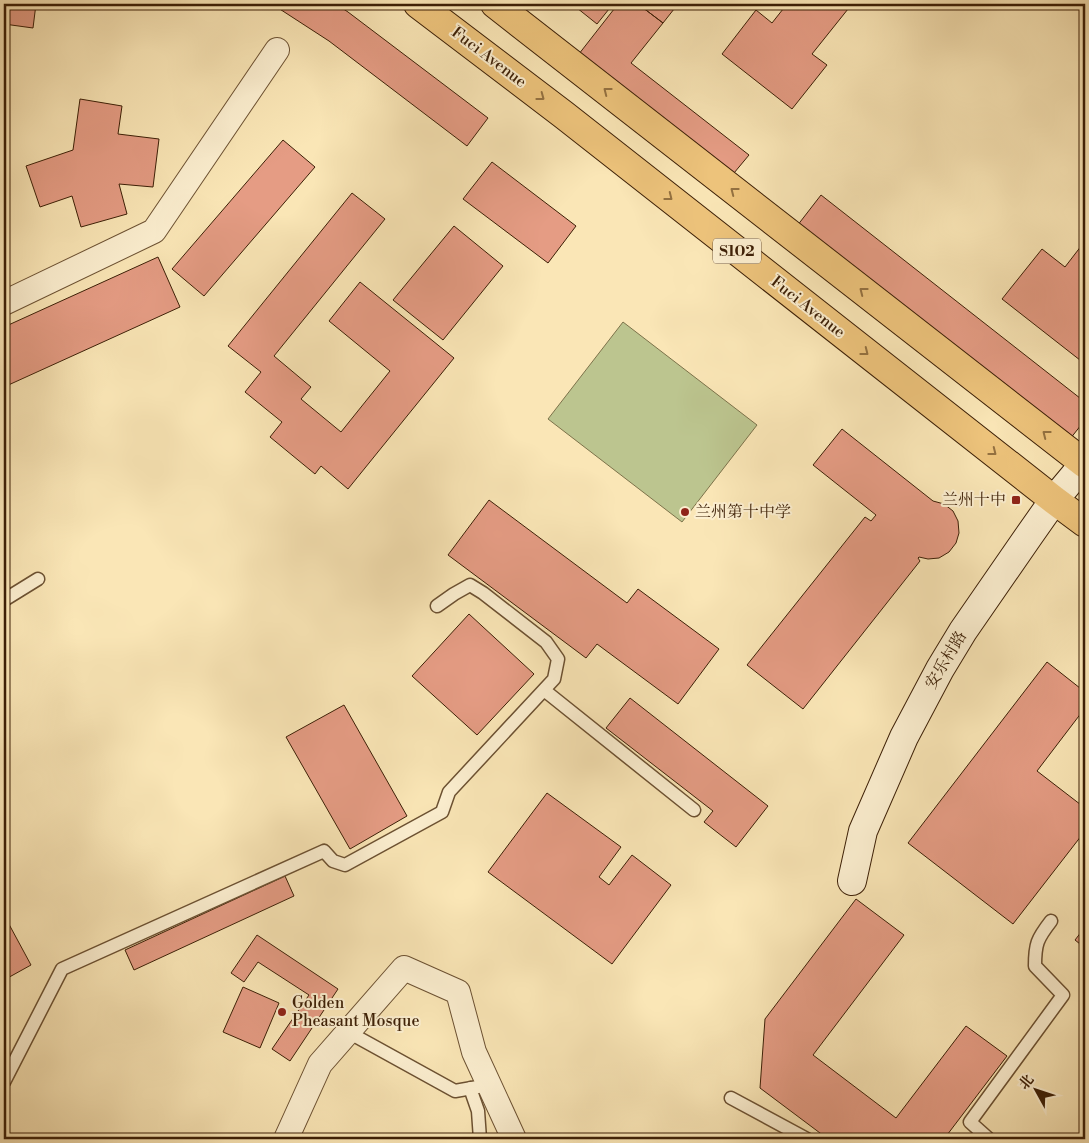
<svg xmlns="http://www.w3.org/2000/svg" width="1089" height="1143" viewBox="0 0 1089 1143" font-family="'Libre Bodoni','Noto Serif SC',serif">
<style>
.grass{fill:#bcc58f;stroke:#7c724a}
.building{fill:#e59c84;stroke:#3c1f06}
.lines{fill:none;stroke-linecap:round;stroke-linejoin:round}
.lane-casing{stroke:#6c5132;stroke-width:15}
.street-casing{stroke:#6c5132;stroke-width:26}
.secondary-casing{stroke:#3c1f06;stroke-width:30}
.primary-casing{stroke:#3c1f06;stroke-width:30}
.lane{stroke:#fcefd0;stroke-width:12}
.street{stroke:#fcefd0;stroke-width:24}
.secondary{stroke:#fcefd0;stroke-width:28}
.primary{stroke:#edc37b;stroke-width:28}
.oneway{stroke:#947140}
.poi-dot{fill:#8f2418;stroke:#fcefd0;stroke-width:2}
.labels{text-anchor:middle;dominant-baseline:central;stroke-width:4;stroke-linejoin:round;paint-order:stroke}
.shield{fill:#fcefd0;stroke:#765d43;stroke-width:1}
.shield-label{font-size:15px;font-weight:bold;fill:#3c1f06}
.street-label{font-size:16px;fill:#3c1f06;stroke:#fcefd0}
.poi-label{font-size:16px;fill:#3c1f06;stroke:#fcefd0;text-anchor:start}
</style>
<rect width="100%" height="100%" fill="#fae6b6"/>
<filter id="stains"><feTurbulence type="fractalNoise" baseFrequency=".004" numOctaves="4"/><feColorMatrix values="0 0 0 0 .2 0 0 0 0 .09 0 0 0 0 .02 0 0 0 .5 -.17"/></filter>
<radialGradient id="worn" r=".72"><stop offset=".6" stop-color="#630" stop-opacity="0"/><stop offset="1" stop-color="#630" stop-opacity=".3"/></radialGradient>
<path class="grass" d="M623,322l134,103 -75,97 -134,-103z"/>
<path class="building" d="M4,4h32l-3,24 -29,-4z
M272,4h64l12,8 140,106 -21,28 -138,-105z
M572,4h41l-16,20z
M618,4h20l25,19 -32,40 118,92 -20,24 -154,-120z
M638,4h40l-15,19z
M787,4h65l-40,50 15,11 -35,44 -70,-55 34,-44 16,13z
M80,99l42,7 -4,28 41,5 -6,48 -34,-3 8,30 -46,13 -9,-31 -32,11 -14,-41 47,-16z
M283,140l32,27 -111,129 -32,-27z
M492,162l84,64 -28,37 -85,-64z
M352,193l33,26 -111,137 37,31 -10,12 40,33 49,-61 -61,-50 31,-39 94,76 -106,131 -27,-23 -6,8 -45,-37 12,-15 -37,-30 16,-20 -33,-26z
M821,195l264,207v18l-15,19 -273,-213z
M454,226l49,40 -60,74 -50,-40z
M1085,241v123l-83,-65 40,-50 23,18z
M158,257l22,50 -176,80v-60z
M842,429l91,72 11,3 9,7 5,10 1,12 -3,10 -7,9 -10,6 -11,1 -9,-2 -1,1 2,3 -117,148 -56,-44 118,-148 6,4 5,-6 -63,-50z
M489,500l138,103 11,-14 81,60 -41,55 -81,-60 -11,14 -138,-103z
M469,614l65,60 -57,61 -65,-59z
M1047,662l38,30v16l-48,63 48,37v23l-72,93 -105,-81z
M630,698l138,108 -32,41 -32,-25 9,-11 -107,-83z
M344,705l63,111 -57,33 -64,-112z
M547,793l74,54 -22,30 10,8 23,-30 39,30 -59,79 -124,-92z
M285,876l9,20 -160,74 -9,-20z
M856,899l48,36 -91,120 83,63 70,-92 41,30 -63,83h-116l-68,-51 5,-69z
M4,915l27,50 -27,15z
M1085,927v21l-10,-8z
M257,935l81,54 -48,72 -18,-12 37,-54 -51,-33 -14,20 -13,-9z
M243,987l36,16 -19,45 -37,-16z"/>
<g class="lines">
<g class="lane-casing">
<path id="lane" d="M4,600l34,-21
M544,690l150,120
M348,1032l107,59 34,-6
M4,1082l58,-113 262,-118 9,10 12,4 97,-53 7,-20 105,-113 4,-20 -12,-17 -63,-49 -13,-8 -16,9 -17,12
M470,1088l8,23 2,28
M731,1098l76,41
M989,1139l-19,-17 93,-127 -28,-29c0,-22 2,-27 16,-45"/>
</g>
<g class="street-casing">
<path id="street" d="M4,303l150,-72 123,-181
M286,1139l34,-75 84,-96 54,24 16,60 40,87"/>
</g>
<g class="secondary-casing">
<path id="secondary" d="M852,881l11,-50 41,-94 36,-68 23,-38 65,-94 26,-37 31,-37"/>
</g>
<g class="primary-casing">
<path id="primary" d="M418,4l146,111 490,385 31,23
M495,4l590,460"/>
</g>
<use href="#lane" class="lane"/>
<use href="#street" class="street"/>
<use href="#secondary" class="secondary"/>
<use href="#primary" class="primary"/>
</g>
<defs><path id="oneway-chevron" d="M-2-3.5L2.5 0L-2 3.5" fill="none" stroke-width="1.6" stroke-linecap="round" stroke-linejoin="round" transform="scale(1.25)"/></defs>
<g class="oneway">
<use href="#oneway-chevron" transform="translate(607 91) rotate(-142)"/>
<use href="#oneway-chevron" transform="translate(541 97) rotate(37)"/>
<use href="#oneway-chevron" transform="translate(734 191) rotate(-142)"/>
<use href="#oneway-chevron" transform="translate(669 197) rotate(38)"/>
<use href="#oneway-chevron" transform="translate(863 291) rotate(-142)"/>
<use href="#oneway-chevron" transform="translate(865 352) rotate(38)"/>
<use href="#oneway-chevron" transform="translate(1046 434) rotate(-142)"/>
<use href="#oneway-chevron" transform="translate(993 452) rotate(38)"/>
</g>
<g class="poi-dot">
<rect x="1011" y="495" width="10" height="10" rx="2.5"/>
<circle cx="685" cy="512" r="5"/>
<circle cx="282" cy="1012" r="5"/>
</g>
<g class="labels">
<rect class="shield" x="713" y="238.5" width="48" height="25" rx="4"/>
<g class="shield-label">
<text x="737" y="251">S102</text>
</g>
<g class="street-label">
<text transform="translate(489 57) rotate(37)">Fuci Avenue</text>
<text transform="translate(808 307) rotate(38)">Fuci Avenue</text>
<text transform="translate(946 660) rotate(-59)">安乐村路</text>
</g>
<g class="poi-label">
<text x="1006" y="500" text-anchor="end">兰州十中</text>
<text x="695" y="512">兰州第十中学</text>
<text x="292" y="1003">Golden<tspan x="292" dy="18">Pheasant Mosque</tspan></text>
</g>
</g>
<rect width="1089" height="1143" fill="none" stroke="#fae6b6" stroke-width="20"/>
<rect x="5" y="5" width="1079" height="1133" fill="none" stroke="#3c1f06" stroke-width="2.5"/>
<rect x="10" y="10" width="1069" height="1123" fill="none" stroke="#3c1f06"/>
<g transform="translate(1036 1090) rotate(310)" stroke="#fcefd0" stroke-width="4" paint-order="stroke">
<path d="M0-4L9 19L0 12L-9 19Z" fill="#3c1f06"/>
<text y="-8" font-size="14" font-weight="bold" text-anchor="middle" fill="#3c1f06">北</text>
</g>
<rect width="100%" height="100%" filter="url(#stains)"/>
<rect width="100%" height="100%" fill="url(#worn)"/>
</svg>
